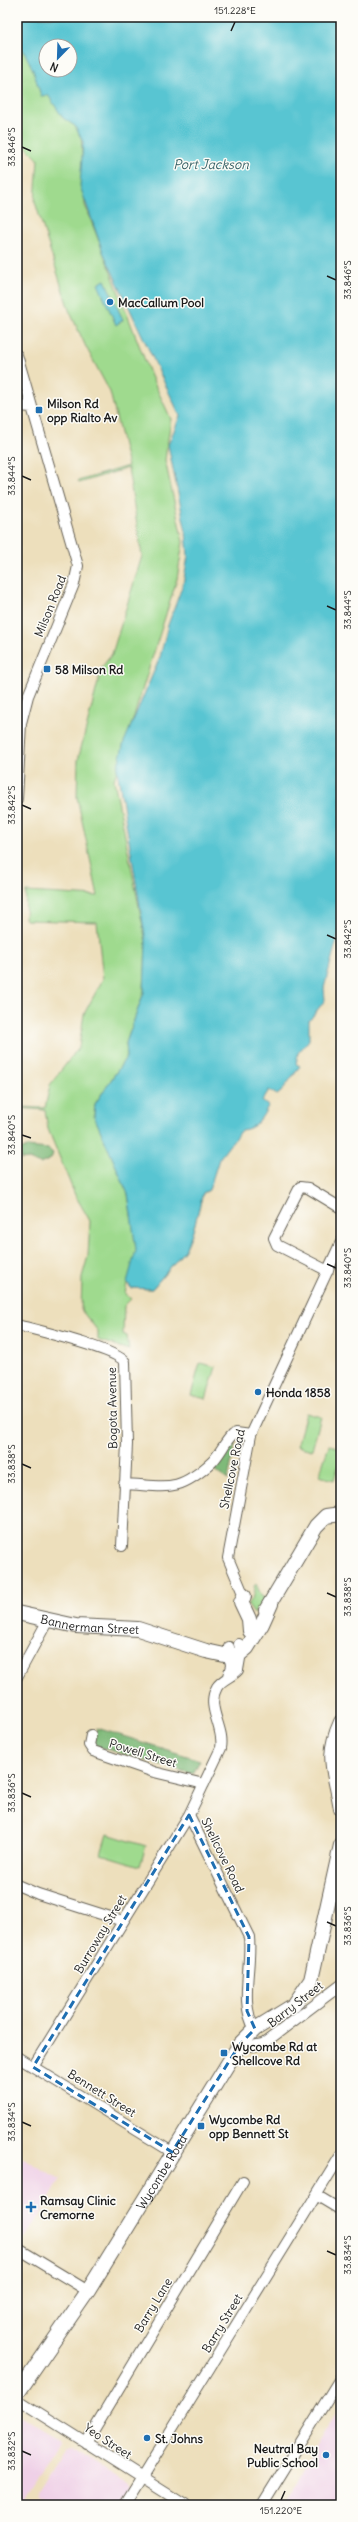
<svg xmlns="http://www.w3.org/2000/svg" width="358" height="2522" viewBox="0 0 358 2522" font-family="Delius,sans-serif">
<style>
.built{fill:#efd0e7}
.green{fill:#9fda8e;stroke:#5e7b55}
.forest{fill:#7fba79;stroke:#4e6b4a}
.water{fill:#59c5d2;stroke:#3a7077;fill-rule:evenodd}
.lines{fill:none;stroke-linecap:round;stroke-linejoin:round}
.street-casing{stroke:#656054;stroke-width:12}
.secondary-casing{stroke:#656054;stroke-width:16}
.street{stroke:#fff;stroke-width:10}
.secondary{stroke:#fff;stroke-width:14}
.marked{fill:none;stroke:#1f6fb2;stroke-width:3;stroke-dasharray:8 5;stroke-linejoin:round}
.ticks{fill:none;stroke:#1c1c1c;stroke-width:1.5}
.poi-dot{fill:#1f6fb2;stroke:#fdfcf7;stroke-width:1.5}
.labels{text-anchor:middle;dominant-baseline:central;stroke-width:3;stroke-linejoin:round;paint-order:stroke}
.poi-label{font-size:12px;font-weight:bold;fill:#1c1c1c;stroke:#fdfcf7;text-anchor:start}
.street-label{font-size:12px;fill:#1c1c1c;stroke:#fdfcf7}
.water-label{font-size:13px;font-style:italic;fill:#346065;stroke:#fdfcf7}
.neatline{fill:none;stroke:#1c1c1c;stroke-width:1.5}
.ticks-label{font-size:10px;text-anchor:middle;fill:#1c1c1c}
</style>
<rect width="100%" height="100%" fill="#fdfcf7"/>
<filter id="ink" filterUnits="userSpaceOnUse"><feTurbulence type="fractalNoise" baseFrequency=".025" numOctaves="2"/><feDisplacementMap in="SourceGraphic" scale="8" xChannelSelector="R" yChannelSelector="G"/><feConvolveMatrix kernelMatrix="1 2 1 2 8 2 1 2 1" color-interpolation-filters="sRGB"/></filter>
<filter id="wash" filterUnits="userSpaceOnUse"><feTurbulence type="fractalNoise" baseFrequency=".012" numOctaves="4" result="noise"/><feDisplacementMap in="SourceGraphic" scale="16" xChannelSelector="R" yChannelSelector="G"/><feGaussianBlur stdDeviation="0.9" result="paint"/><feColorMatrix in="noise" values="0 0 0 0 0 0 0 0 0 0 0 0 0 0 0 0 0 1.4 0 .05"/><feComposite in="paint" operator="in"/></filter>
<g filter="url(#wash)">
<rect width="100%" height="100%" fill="#eddfbc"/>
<path class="built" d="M17,2154l43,26 -35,59 -8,-5z
M341,2405v100h-61z
M18,2414l43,26 -37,59 7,6h-14z
M71,2446l59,36 1,4 -12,19h-70l-10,-8 -1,-5 28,-45z"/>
<path class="green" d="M17,26l19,39 44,52 5,88 66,171 20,43 -6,41 18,82 -6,37 -63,201 32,162 -2,50 -18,51 1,13 -32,48 -1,11 34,79 4,26 77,-30 -6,3 -10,38 -8,19 -33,39 -21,-1 -4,-5 -2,11 6,5 -7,7 -1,28 4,2 2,14 -31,-10v-9l-17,-21 1,-33 6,-21 2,-35 -15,-26 -27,-66 -3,-19 -28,-2v-1l28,1 5,-23 29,-38 5,-33 19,-35 -6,-57 -72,-2 1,-28 72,4 -21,-99 1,-37 24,-93 10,-13 30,-98 -14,-88 -49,15 -1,-2 50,-15 -18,-74 -24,-45 -17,-37 -34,-108 3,-43 -21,-21z
M200,1363l16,4 -10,32 -15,-4z
M306,1413l15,4 -9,33 -15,-4z
M329,1445l12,3v10l-7,22 -15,-4z
M256,1584l6,13 5,1 -13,16 -7,-10c5,-4 10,-11 7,-18z
M107,1834l39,12 -6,20 -39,-12z"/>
<path class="forest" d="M27,1147l21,2 5,4 -2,6 -11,5 -11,-5 -8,1v-10z
M232,1444h3l-7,36 -15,-10z
M97,1728l103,32 -7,14 -97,-28 -4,-4z"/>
<path class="water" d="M17,17h324v907l-17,64 1,12 -16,21v19l-11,13 -2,11 4,2 -19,26 -4,3 -8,-5 -7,11 6,5c-6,12 -12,23 -27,24l-22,29 -10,31 -6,3 -10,38 -8,19 -33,39 -21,-1 -4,-6 9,-32 -8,-56 -34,-78 1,-12 32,-48 -1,-13 18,-51 2,-50 -29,-173 7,-27 36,-85 8,-32 15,-41 5,-28 -2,-24 -18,-87 12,-29 -77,-164 -23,-66 3,-44 -8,-16 -12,-8 -15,-23 -7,1 -8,-26 -9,-19 -7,-8zM46,46h24v24h-24z
M105,280l18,40 -7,5 -18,-41z"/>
</g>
<g filter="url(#ink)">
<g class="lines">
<g class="street-casing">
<path id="street" d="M17,355l61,211 -4,18 -46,112 -7,27 -4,76
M17,406l15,1
M328,1271l-51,-26 -3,-7 26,-51 8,1 33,20
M17,1325c19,5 99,24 108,37l2,82 -5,102
M124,1484c42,2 53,10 88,-22 8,-8 12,-19 20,-27l4,-2 15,2
M244,1596l-16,-38 23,-123 90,-193
M239,1644l2,9 -3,17c-6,7 -16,9 -21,17 -12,21 8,40 4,61l-32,67 60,122c3,30 -10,66 6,92
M228,1676l3,-10 -2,-19
M17,1677l31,-57
M91,1735l-2,10 4,6 61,21 50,12
M17,1885l21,9 85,27
M244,2039l8,7 11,-2 78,-59
M17,2057l155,95
M33,2067l156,-252
M316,2195l25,15
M17,2248l71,43
M17,2399l168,106
M86,2443l157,-262
M125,2505l216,-350
M262,2505l79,-128"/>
</g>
<g class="secondary-casing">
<g id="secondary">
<path d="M244,1596l-3,6 8,17 1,12"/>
<path d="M266,1610l50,-84 10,-10 15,-2"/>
<path id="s1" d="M17,1613l59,13 62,3 68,22 23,5 11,-2 7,-6 15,-24 9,-20"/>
<path d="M341,1722c-17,37 -5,51 0,87"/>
<path id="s2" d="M17,2394l71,-103 152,-247 15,-15 39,-24 17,-25 30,-135"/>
</g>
</g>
<use href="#street" class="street"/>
<use href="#secondary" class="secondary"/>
</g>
</g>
<path class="marked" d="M189,1815l60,122 -2,74 8,18 -15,15 -68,108 -139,-85z"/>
<path class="ticks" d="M231,31l4,-9M22,147l9,4M327,276l9,4M22,476l9,4M327,606l9,4M22,805l9,4M327,935l9,4M22,1135l9,3M327,1264l9,4M22,1464l9,4M327,1593l9,4M22,1793l9,4M327,1922l9,4M22,2122l9,4M327,2251l9,4M22,2451l9,4M281,2500l4,-9"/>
<g class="poi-dot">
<circle cx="110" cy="302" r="4"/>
<rect x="35" y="406" width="8" height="8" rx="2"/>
<rect x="43" y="665" width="8" height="8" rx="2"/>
<circle cx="258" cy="1392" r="4"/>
<rect x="220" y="2049" width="8" height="8" rx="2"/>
<rect x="197" y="2122" width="8" height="8" rx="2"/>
<path d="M29 2201h4v4h4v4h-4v4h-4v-4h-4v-4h4z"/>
<circle cx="147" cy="2438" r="4"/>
<circle cx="326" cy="2455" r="4"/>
</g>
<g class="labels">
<g class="poi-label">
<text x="118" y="302">MacCallum Pool</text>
<text x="47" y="403">Milson Rd<tspan x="47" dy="14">opp Rialto Av</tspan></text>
<text x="55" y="669">58 Milson Rd</text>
<text x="266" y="1392">Honda 1858</text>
<text x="232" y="2046">Wycombe Rd at<tspan x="232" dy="14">Shellcove Rd</tspan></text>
<text x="209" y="2119">Wycombe Rd<tspan x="209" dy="14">opp Bennett St</tspan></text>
<text x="40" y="2200">Ramsay Clinic<tspan x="40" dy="14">Cremorne</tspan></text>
<text x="155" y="2438">St. Johns</text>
<text x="318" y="2448" text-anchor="end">Neutral Bay<tspan x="318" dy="14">Public School</tspan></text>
</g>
<g class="street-label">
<text transform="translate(50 606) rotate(-68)">Milson Road</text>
<text transform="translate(112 1408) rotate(-91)">Bogota Avenue</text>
<text transform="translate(232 1469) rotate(-78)">Shellcove Road</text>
<text stroke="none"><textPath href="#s1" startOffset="74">Bannerman Street</textPath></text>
<text transform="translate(143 1753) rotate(17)">Powell Street</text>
<text transform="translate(223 1855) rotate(64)">Shellcove Road</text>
<text transform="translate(100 1934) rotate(-59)">Burroway Street</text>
<text transform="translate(295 2004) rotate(-38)">Barry Street</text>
<text transform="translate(102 2093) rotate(32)">Bennett Street</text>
<text stroke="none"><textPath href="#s2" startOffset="265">Wycombe Road</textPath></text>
<text transform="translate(153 2305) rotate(-59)">Barry Lane</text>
<text transform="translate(222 2323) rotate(-59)">Barry Street</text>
<text transform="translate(108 2441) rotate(33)">Yeo Street</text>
</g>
<g class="water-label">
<text x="211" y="164">Port Jackson</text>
</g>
</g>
<rect width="358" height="2522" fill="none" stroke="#fdfcf7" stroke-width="44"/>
<g transform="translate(58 58) rotate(203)"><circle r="19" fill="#fdfcf7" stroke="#a3a29f"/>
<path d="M0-3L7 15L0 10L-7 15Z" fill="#1f6fb2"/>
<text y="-6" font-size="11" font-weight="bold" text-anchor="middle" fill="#1c1c1c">N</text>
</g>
<rect x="22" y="22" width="314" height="2478" class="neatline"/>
<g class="ticks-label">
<text x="235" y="14">151.228°E</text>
<text transform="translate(11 147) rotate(-90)" y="4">33.846°S</text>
<text transform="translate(347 280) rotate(-90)" y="4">33.846°S</text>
<text transform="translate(11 476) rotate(-90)" y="4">33.844°S</text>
<text transform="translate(347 610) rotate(-90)" y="4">33.844°S</text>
<text transform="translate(11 805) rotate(-90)" y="4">33.842°S</text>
<text transform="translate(347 939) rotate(-90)" y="4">33.842°S</text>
<text transform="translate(11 1135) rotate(-90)" y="4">33.840°S</text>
<text transform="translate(347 1268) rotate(-90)" y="4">33.840°S</text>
<text transform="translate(11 1464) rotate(-90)" y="4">33.838°S</text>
<text transform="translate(347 1597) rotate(-90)" y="4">33.838°S</text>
<text transform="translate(11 1793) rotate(-90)" y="4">33.836°S</text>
<text transform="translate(347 1926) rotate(-90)" y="4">33.836°S</text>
<text transform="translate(11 2122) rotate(-90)" y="4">33.834°S</text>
<text transform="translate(347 2255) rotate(-90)" y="4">33.834°S</text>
<text transform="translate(11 2451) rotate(-90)" y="4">33.832°S</text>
<text x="281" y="2514">151.220°E</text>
</g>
</svg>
